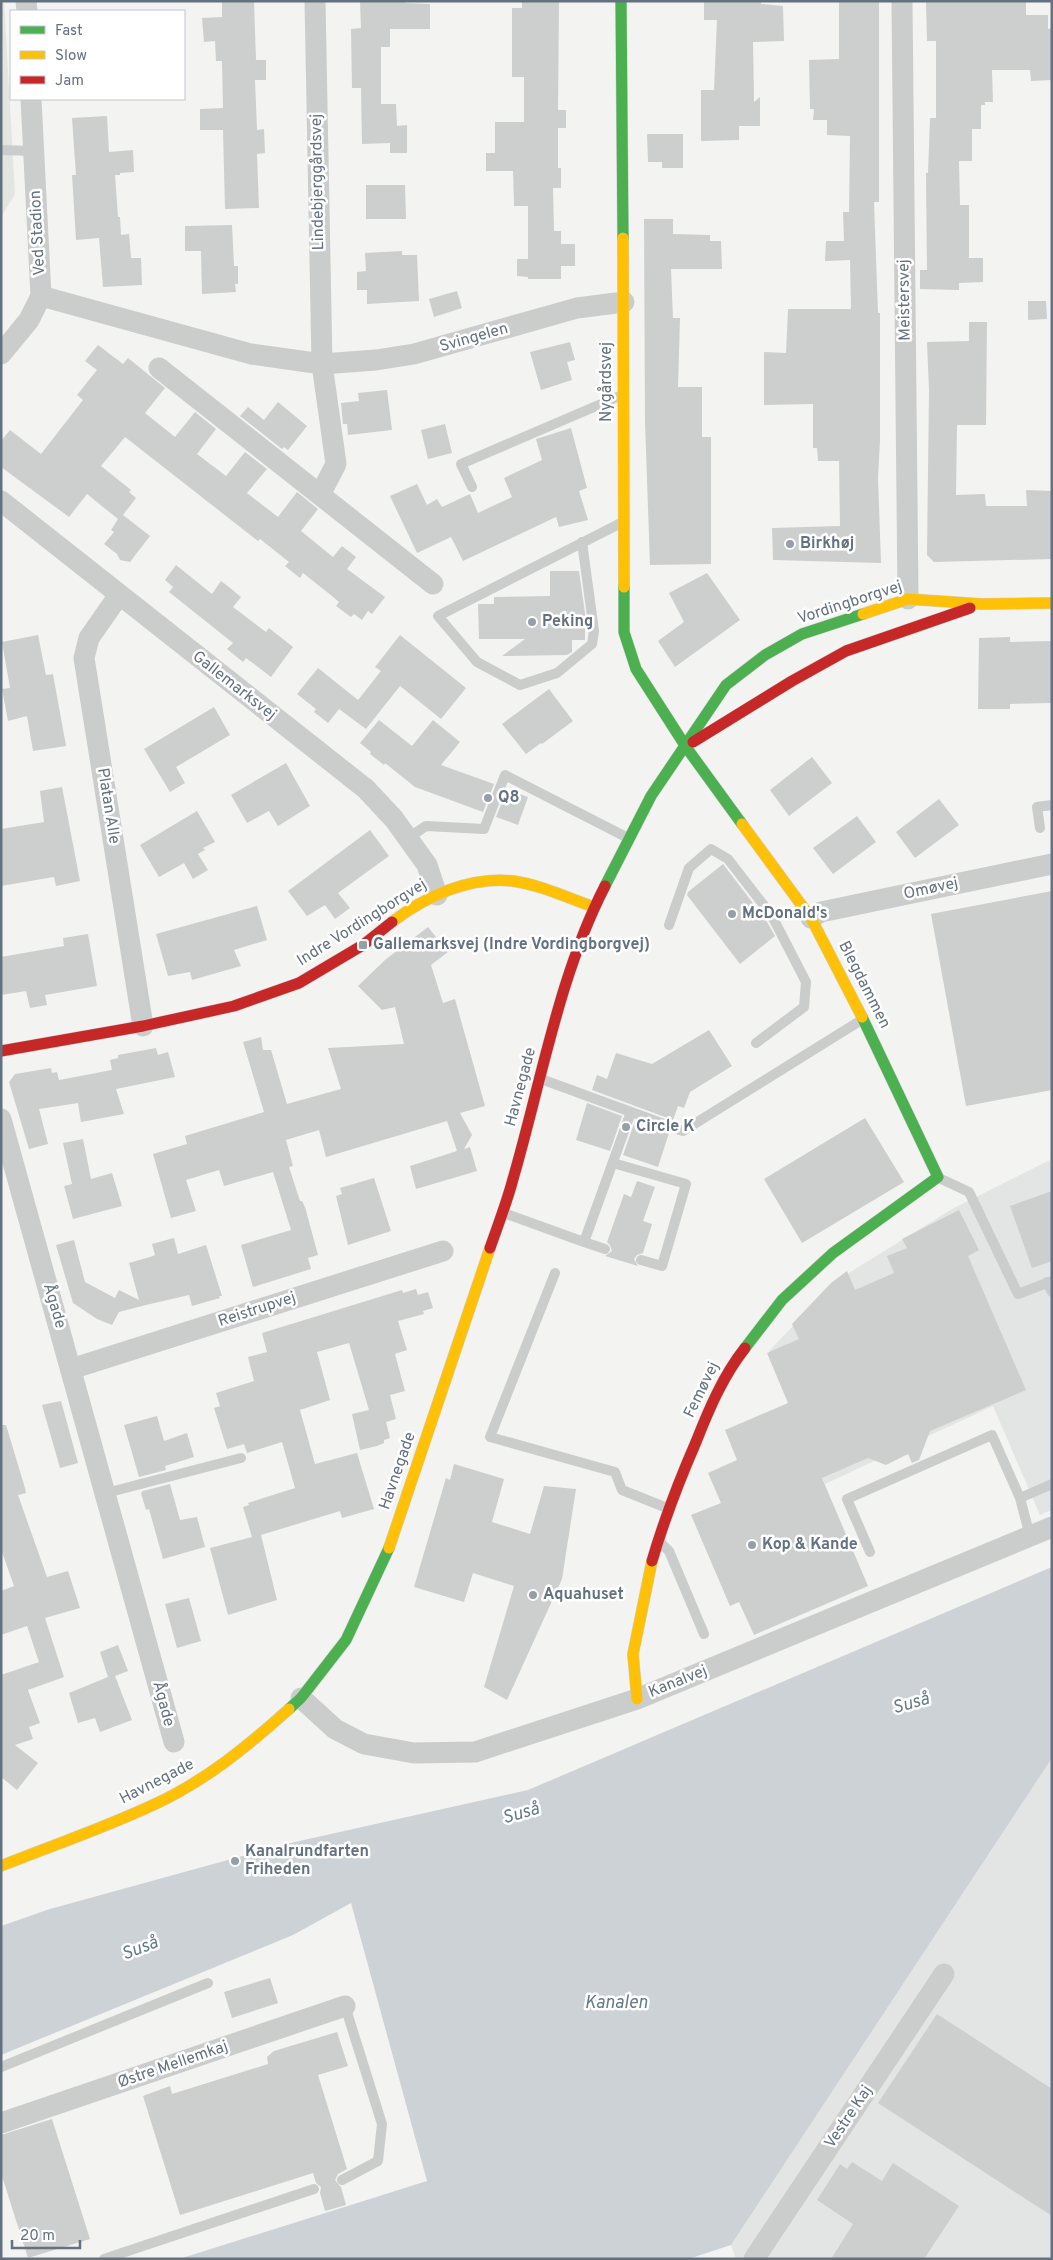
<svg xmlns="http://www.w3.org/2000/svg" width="1053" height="2260" viewBox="0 0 1053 2260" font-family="Overpass,sans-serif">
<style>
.built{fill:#e3e4e4}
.green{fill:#e2e6df}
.water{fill:#ccd2d6}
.building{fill:#cdcece}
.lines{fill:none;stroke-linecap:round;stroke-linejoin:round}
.fast-casing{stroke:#d0d1d0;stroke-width:12}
.slow-casing{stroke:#d0d1d0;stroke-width:12}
.jam-casing{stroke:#d0d1d0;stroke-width:12}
.lane{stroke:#cbcccc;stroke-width:10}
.street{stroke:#cbcccc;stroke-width:21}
.fast{stroke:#4caf50;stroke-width:11}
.slow{stroke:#ffc107;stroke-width:11}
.jam{stroke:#c62828;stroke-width:11}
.poi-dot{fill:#969ea8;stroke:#fff;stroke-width:2}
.labels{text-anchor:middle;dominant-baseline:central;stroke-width:5;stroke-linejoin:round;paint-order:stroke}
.street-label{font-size:16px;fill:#647180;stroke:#fff}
.poi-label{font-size:16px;font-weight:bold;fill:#647180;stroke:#fff;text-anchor:start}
.water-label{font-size:18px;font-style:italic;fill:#647a85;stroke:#fff}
</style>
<rect width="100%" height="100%" fill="#f3f3f1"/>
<path class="built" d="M1052,1159v351l-12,5 -47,-109 -168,78 -56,-133 67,-70 116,-72z
M1052,1758v501h-316l-5,-14z"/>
<path class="green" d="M1,1h3l11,193 -14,23z"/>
<path class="water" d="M1052,1567v191l-321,487 -43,14h-509l248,-78 -76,-278 -58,32 -292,120v-129l49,-17 236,-65 242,-54z"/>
<path class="building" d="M222,1h32l2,59h10v20h-11l2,50 7,-1 1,24 -8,1 2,54 -34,1 -2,-79h-23v-21l23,-1 -1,-47h-6l-1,-20 -11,1 -2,-24 20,-1z
M360,1h45v2l25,1v25h-40v18h-9v57h15l1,22 10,-1v28h-17v-10l-28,1 -1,-56h-9l-1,-59 10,-1z
M522,1h37l-1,109h8v18h-8v40h3v20h-8l1,43h7v13h14v22h-14v13h-33v-2l-11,-1v-17h11v-53h-14l-1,-35h-27v-18h9v-31h29v-45h-12v-69h10z
M704,1h57v3l22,2 1,35 -31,1 1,60 6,-5v29h-21v14l-38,1v-51h13l3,-70h-13z
M839,1h40v201h-5l4,111h2v127l-2,38 3,85 -108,-3 -1,-32 68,-2 -1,-65h-21l-1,-13h-4v-44l-49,1v-53l22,1 2,-44h63l-1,-49 -25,1 1,-20h18l-1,-29h6l1,-76 -23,-1v-15h-14l1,-11h-4l-1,-49 30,-1z
M926,1h100v14h22v14l4,-1v52l-21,1 -1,-11h-38l1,32h-8v3h-4v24h-9v32h-13l1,44h9v53h14v24l-24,1v7l-39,-1v-19h7l-1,-97h2l2,-55h6v-77h-9z
M107,116l2,36 24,-2 1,22 -14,1v2h-5l3,42h2l1,18 8,-1 2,24h10l1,27 -39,2 -4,-49 -23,2 -4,-65h4l-4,-57z
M647,134h36v34h-21v-6h-14z
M366,185h39l1,34h-40z
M644,219h29v15l37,1v6h11l1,28h-51l2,49h7l-2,69h24v50h9v127l-61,1 -5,-143z
M232,225l2,41h4v18h-3l1,8 -34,2 -1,-43h-16v-25z
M402,251v4h15l2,46 -52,3v-14h-10v-18l9,-1 -1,-18z
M457,291l5,17 -28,9 -5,-18z
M1028,301h18l1,18 -19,1z
M969,322h18l-1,103h-29l-1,70 29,-1 1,12h41l-1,-16 26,1v68l-118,3 -7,-7 2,-165 -2,-48 42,-1z
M570,342l5,18 -8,2 5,18 -31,10 -11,-38z
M98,345l25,19 5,-6 37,30 -20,25 30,24 20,-25 21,17 -19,25 29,22 19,-24 22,17 -20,24 31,24 19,-25 21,17 -17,22 32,26 9,-11 14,11 -9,12 38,28 -13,17 -4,-3 -6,9 -8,-6 -3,3 -15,-11 3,-4 -7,-6 -29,-23 -3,5 -15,-12 4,-4 -29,-23 -2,2 -133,-104 -24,29 30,24 -2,2 7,6 -13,17 27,21 -20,26 -10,-2 -3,-6 -13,-10 10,-12 -3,-2 7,-11 -31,-25 -18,23 -68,-50v-26l9,-11 31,24 42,-54 -6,-5 20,-25 -12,-9z
M387,390l5,40 -44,5 -1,-11h-4l-2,-21 18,-2 -1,-8z
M278,402l29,24 -19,24 -4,-3 -2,2 -42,-33 8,-9 16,13z
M445,424l7,29 -24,6 -7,-29z
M571,428l16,60 -8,3 9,29 -29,7 -3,-10 -93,44 -12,-24 -34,16 -27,-57 27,-12 10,21 10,-6 5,8 28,-13 8,19 2,-1 32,-15 -8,-19 38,-18 -6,-21z
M176,565l36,29 9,-13 8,6 12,10 -8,10 33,25 3,-4 24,19 -22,30 -25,-19 -3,4 -16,-13 6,-6 -64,-51 4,-5 -8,-7z
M550,571h29l6,42v27h-13v12l-5,3 -65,1 23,-17h-46l-1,-35h16v-7l56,-1z
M707,573l33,47 -65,47 -17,-26 26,-19 -15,-29z
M38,635l8,40 7,-1 13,72 -33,5 -6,-35 -19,5 -6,-32 8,-1 -8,-46z
M400,635l66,53 -25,31 -41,-33 -34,43 -27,-20 -11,14 -14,-11 2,-3 -19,-15 21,-26 40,32 23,-29 -6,-4z
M1010,637v5l42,-1v62l-42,1v5h-32l1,-71z
M549,689l24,32 -31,23 -1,-1 -15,11 -24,-30z
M214,707l16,28 -54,32 9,16 -15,9 -26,-43z
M379,720l33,26 21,-26 27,22 -19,23 53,19 -11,28 -68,-25 -30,-24 -1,2 -14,-11 1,-2 -11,-9z
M812,757l20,26 -43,33 -19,-26z
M286,763l24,43 -32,20 -9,-15 -22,12 -16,-28z
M62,787l18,94 -24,5 -2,-9 -53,9v-57l43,-7 -4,-31z
M507,789l21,8 -10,28 -22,-8z
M939,799l20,26 -44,33 -19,-26z
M197,811l18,31 -12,6 2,2 -7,4 10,16 -15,9 -9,-16 -25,14 -19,-32z
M857,816l19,26 -43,32 -20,-26z
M370,830l19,26 -51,37 12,15 -15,11 -10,-14 -18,11 -19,-25z
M723,864l43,56 9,16 -35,28 -53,-69 1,-3z
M1052,891v199l-86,16 -35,-192z
M257,906l10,34 -33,10 7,16 -49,14 -2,-8 -22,4 -12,-42z
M428,927l20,25 -17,13 12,38 12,-4 30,107 -25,7 12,22 -8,14 6,-2 7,24 -61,18 -6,-23 47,-15 -10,-30 -121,36 -7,-27 -33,10 7,26 -4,1 11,34h2l3,6 13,48 -10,3 3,11 -58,18 -12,-42 50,-15 -18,-58 -49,14 -5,-16 -33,10 10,31 -25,7 -18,-64 34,-10 -2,-8 79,-24 -21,-70 18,-5 2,13h8l16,54 54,-15 -13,-41 76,-4 -9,-37 -13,3 -24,-24 27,-26z
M88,934l9,52 -52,9 2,10 -17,3 -4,-17 -25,4v-38l63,-11 -1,-8z
M709,1030l23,36 -42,26 -6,16 -6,-2 -5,14 -81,-30 5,-15 10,4 9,-26 36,11z
M156,1048l2,7 10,-3 7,25 -59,12 8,25 -43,8 -3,-19 -39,6 9,35 -19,5 -20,-67 6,-8 36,-6 1,5 5,-1 2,8 53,-10 -2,-10 8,-2v-3z
M587,1103l35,13 -12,35 -34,-11z
M865,1118l39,64 -102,61 -38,-64z
M635,1121l34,12 -11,34 -35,-12z
M83,1139l8,40 21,-6 10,33 -49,13 -9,-33 8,-2 -9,-41z
M374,1178l17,53 -43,14 -12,-49 6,-2 -2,-6z
M637,1181l18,6 -12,34 9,3 -9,29 -6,2 -3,4 4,7 -33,-10 7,-5 -2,-6 -3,-3 17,-48 7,3z
M1052,1191v70l-20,7 -22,-62z
M959,1210l20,40 -11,6 58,134 -96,41 -11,29 -7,3 -4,-9 -22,11 -18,-7 -46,20 46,108 -114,49 -15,-33 -9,4 -39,-91 30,-12 -13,-30 29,-13 -12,-30 63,-27 -21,-50 32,-14 -7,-15 39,-41 16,-12 8,19 39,-17 -7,-17 20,-8 -5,-9z
M174,1238l4,16 28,-9 16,51h-3l1,2 -28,8 -3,-11 -43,10 -27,7 -7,13 -15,-6 -24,-16 -17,-58 18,-5 11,42 30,16 4,-8 20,10 -10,-37 24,-7 2,-1 -3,-11z
M416,1289l2,6 10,-3 5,16 -10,3 1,3 -26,7 9,29 -12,4 10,37 -15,4 6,24 -10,3 4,16 -6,2v3l-7,3 -17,4 -8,-36 17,-4 -20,-67 -32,9 13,48 -30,10 15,54 42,-11 17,56 -32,9 -2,-7 -79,24 16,65 -49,15 -18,-67 42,-11 -9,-30 6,-2 -1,-2 47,-15 -13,-46 -35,11 -3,-9 -17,5 -13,-41 6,-2 -4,-13 38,-12 -6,-24 19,-5 -5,-19 140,-43 1,3z
M61,1401l17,62 -18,5 -18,-63z
M157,1416l7,25 23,-8 7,24 -29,9 1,4 -27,7 -15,-52z
M1,1425h5l19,63 1,5 -8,2 29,82 21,-6 12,37 -35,10 19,59 -36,13 12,33 -11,4 4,12 -18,6 23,18 -21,27 -16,-13v-102l38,-13 -12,-36 -26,9v-44l13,-5 -13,-37z
M454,1464l50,15 -12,43 38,12 14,-48 32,3 -14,90 -55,121 -23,-13 30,-101 -41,-13 -9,29 -50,-15 32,-109 4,2z
M170,1484l10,36 17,-3 8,30 -42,12 -14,-50 -3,1 -5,-17 2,-2z
M189,1598l12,43 -24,7 -12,-44z
M118,1645l10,26 -13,5 17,44 -32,12 -5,-14 -17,5 -9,-30 39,-16 -8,-25z
M270,1978l8,25 -46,15 -8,-26z
M937,2014l115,75v127l-174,-113z
M337,2032l11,34 -30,9 29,94 -9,5 -3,6 6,7 5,18 -21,6 -5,-18 1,-6 -5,-4 -3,-10 -133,42 -37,-119 27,-10 2,8 96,-30 -1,-7 7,-6z
M52,2119l38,120 -62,19 -27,-85v-38z
M852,2162l30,19 11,-18 66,43 -35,53h-93l22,-35 -36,-24 23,-36 7,5z"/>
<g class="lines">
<g class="fast-casing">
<path id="fast" d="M621,1l2,237
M624,587v45l12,37 50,78 56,77
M605,886l46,-90 75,-111 39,-30 37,-21 61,-20
M745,1348l37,-48 51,-47 105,-76 -76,-160
M289,1709l12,-11 45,-58 43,-92"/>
</g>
<g class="slow-casing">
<path id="slow" d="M623,238l1,349
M863,614l45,-15 73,5 71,-1
M742,824l69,94 51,99
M392,922c34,-26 78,-46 121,-41 28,4 55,17 81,26
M389,1548l101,-300
M637,1699l-4,-45 19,-93
M1,1866c50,-20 103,-38 152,-61 51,-23 95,-59 136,-96"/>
</g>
<g class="jam-casing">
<path id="jam" d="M693,742l99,-61 54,-30 124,-43
M1,1051l142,-25 91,-20 65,-23 64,-38 29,-23
M490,1248c8,-23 17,-46 23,-69 28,-96 46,-204 92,-293
M652,1561c12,-41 27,-80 44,-119 13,-33 27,-66 49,-94"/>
</g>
<path class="lane" d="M1,150l33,1
M472,487l-11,-23 161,-69
M582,542l12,89 -2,13 -35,29 -37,12 -43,-23 -39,-46 183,-93
M1040,828l-3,-21 15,-2
M408,838l18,-12 58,3 21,-54 123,63
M669,925l20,-57 22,-19 17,10 44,57 34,66 -2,25 -48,36
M541,1079l142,52 180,-112
M613,1163l73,21 -24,82 -21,-6
M939,1178l30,14 49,102 34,-13
M504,1213l80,29 47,-130
M584,1242l21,7
M555,1273l-65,164 125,35 7,18 45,18
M1047,1282l5,10
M106,1493l135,-35
M1020,1498l32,-14
M659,1541l10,10 35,83
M870,1552l-23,-53 145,-64 28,63 10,38
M1,2067l207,-84
M342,2180l36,-19 4,-37 -37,-118
M104,2259l210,-70"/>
<path class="street" d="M26,1l1,10
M315,1l7,363 14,100 -16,31
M902,1l6,598
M41,296l210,58 71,10 54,-4 38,-6 163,-46 47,-6
M1,354l28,-34 12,-24 -10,-197
M159,368l274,216
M1,501l365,288 28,30 33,46 10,30
M119,595l-30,43 -5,20 59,368
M811,918l10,-6 231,-48
M1,1119l173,623
M71,1369l372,-118
M301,1698l34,31 29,15 50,9 61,-1 162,-53 415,-172
M1,2123l344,-117
M754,2259l190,-285"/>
<use href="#fast" class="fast"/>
<use href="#slow" class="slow"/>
<use href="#jam" class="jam"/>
</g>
<g class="poi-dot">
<circle cx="790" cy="544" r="5"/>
<circle cx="532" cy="622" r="5"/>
<circle cx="488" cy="798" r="5"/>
<circle cx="732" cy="914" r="5"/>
<rect x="358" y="940" width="10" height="10" rx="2.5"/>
<circle cx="626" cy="1127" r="5"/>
<circle cx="752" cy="1545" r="5"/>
<circle cx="533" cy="1595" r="5"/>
<circle cx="235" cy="1861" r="5"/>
</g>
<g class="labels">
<g class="street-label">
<text transform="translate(318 182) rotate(-91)">Lindebjerggårdsvej</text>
<text transform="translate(38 233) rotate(-93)">Ved Stadion</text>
<text transform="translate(905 300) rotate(-91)">Meistersvej</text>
<text transform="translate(474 338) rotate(-16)">Svingelen</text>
<text transform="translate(607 382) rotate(-90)">Nygårdsvej</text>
<text transform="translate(850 603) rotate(-18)">Vordingborgvej</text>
<text transform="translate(234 686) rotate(38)">Gallemarksvej</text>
<text transform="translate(108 806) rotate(81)">Platan Alle</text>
<text transform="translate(931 889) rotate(-12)">Omøvej</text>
<text transform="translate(362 923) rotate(-32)">Indre Vordingborgvej</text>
<text transform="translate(864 985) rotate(63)">Blegdammen</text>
<text transform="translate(521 1087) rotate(-75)">Havnegade</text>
<text transform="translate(54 1306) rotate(74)">Ågade</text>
<text transform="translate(257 1310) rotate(-18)">Reistrupvej</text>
<text transform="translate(702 1390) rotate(-64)">Femøvej</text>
<text transform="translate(398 1471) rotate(-71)">Havnegade</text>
<text transform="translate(678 1682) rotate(-22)">Kanalvej</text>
<text transform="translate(163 1704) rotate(75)">Ågade</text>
<text transform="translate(157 1782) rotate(-27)">Havnegade</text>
<text transform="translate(173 2065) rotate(-19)">Østre Mellemkaj</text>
<text transform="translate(849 2117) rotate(-56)">Vestre Kaj</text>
</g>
<g class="poi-label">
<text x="800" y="544">Birkhøj</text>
<text x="542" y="622">Peking</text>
<text x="498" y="798">Q8</text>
<text x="742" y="914">McDonald's</text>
<text x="373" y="945">Gallemarksvej (Indre Vordingborgvej)</text>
<text x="636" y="1127">Circle K</text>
<text x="762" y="1545">Kop &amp; Kande</text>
<text x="543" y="1595">Aquahuset</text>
<text x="245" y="1852">Kanalrundfarten<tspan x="245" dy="18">Friheden</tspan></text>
</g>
<g class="water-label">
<text transform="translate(911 1704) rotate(-16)">Suså</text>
<text transform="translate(521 1814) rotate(-16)">Suså</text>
<text transform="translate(140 1949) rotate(-21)">Suså</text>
<text x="616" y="2003">Kanalen</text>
</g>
</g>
<rect width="1053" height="2260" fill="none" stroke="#647180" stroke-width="5"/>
<rect x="10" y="10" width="175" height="90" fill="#ffffff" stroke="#c1c6cc"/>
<rect x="20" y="26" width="25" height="8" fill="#4caf50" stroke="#c1c6cc"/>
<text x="55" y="35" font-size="15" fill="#647180">Fast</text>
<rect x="20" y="51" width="25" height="8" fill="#ffc107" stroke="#c1c6cc"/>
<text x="55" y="60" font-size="15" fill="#647180">Slow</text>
<rect x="20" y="76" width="25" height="8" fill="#c62828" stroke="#c1c6cc"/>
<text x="55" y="85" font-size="15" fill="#647180">Jam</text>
<path d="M12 2240v8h68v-8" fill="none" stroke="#647180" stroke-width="2.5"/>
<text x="20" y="2240" font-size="15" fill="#647180" stroke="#ffffff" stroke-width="4" paint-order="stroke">20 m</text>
</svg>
